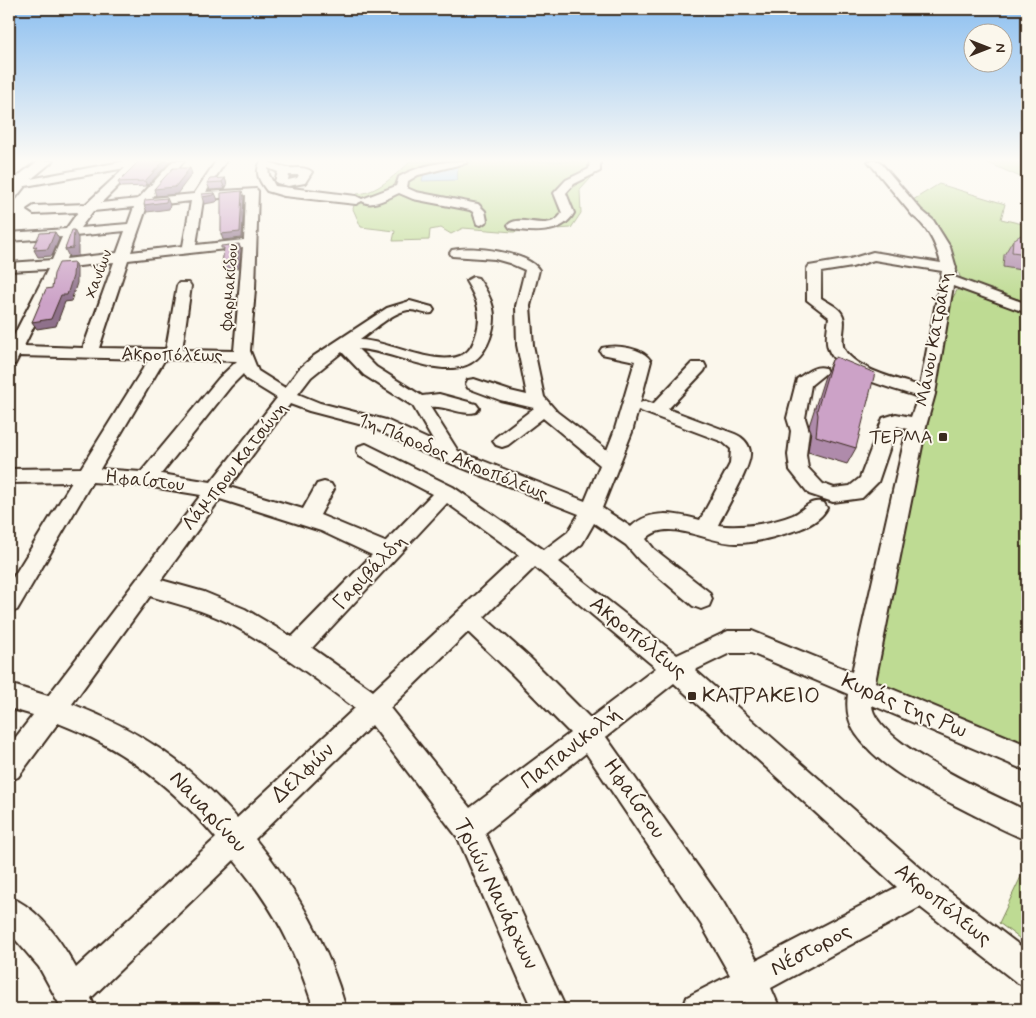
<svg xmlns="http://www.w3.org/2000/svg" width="1036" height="1018" viewBox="0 0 1036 1018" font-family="Mynerve,sans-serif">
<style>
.green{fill:#bedb93;stroke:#7c8258}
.water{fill:#a2d0fd;stroke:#798ea4}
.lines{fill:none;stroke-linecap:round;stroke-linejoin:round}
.minor-casing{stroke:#3b2a1e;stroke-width:4}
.major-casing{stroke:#3b2a1e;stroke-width:4}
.minor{fill:#fbf7ec;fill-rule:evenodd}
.major{fill:#fbf7ec;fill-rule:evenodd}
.wall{fill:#af8bab;stroke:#3b2a1e}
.shaded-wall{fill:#8f718b;stroke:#3b2a1e}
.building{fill:#cca2c7;stroke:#3b2a1e}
.poi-dot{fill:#3b2a1e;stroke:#fbf7ec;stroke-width:2}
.labels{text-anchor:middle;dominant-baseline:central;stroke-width:4;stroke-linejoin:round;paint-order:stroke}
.far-street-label{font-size:16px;fill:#3b2a1e;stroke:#fbf7ec}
.street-label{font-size:19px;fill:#3b2a1e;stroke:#fbf7ec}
.poi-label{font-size:19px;fill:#3b2a1e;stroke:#fbf7ec;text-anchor:end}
.near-street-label{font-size:22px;fill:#3b2a1e;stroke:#fbf7ec}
.near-poi-label{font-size:22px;fill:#3b2a1e;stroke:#fbf7ec;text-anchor:start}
</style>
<rect width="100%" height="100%" fill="#fbf7ec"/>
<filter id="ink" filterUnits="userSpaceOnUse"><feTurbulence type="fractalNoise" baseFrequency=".02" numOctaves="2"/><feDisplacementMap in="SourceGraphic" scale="10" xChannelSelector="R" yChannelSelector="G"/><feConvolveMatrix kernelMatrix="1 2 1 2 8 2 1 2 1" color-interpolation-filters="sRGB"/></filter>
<g filter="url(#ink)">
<path class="green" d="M409,161h191l1,6 -21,23 1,23 -10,15 -58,4 -50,-4 -12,6 -10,-6 -11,2 -1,10 -36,1 2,-10 -34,-4 -8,-18 4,-15c20,-1 36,-18 51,-30z
M984,161h43v19z
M939,184l66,20 -4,15 26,6v533l-166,-70 78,-367 23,-39 -17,-46 -9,-14 -28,-19z
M1027,864v80l-28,-21z"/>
<path class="water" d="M458,165l-1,15 -35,1 2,-9z"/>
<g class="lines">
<g class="minor-casing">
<path id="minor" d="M126,161h17l-42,42 37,-4 35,-38h11l-32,37 42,-4 22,-33h10l-20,31 50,-3 2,2 -3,98 -5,62 8,20 27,17 14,-19 15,-13 73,-48 23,-7 22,6 2,3 -2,3c-8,2 -15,-4 -24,-3 -17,3 -34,20 -48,30 29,1 79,29 104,14 7,-4 10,-12 12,-19 7,-21 1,-36 -10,-54l7,-4 5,1c14,20 21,36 12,60 -22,60 -90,12 -132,11l18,18 46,29 17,-2 37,10 3,4 -3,4c-15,4 -30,-7 -46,-5l28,44 127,50 15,-36 -57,-47 -35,27 -6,2 -6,-2 -3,-4 3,-4 38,-29 -34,-8 -32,-12 -2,-4 2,-4 6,-1 36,12 17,4 -10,-50 -1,-39 9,-36 -16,-7 -14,-4 -43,-3 -2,-3 2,-3c19,-5 76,2 87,20l-9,36 3,39 11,52 13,15 50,38 7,-18 21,-71 -33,-7 -2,-3 2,-3c15,-4 41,0 49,13l-11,42 5,-2 8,3 39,-41h12l2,4 -2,4 -36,38 67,25c7,3 14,9 15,18 2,14 -25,58 -32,73 21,4 55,-2 75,-10 12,-5 16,-17 31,-12l3,5c-5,10 -17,17 -27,21 -19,6 -43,14 -63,14 -28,1 -70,-27 -91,-4l8,10 55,43 3,7 -3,7 -8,3 -8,-3 -53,-45 -14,-16 -32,-22 -12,21 -23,18 118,93 51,-24h24l100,41 55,-243 -10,-3 -19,56 -16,16 -29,4 -24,-8 -19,-24 -2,-15 3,-24 -4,-13 10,-39c9,-6 17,-14 28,-11l2,4 -16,13 -6,33 4,13 -3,24 2,13 15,16 11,4 16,-2 10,-8 23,-60 13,-4 15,3 7,-20c-27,-10 -80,-20 -90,-49 -3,-10 0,-21 1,-31l-22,-17v-31l2,-3 41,-7 23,-7 68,11c-5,-19 -13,-36 -28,-47l-45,-55h11l42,49 12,10 17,27 6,21 -2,9 73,27v9l-74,-27 -18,108 -9,32 -51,256 152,63v26l-155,-66c1,37 123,91 155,106v29c-19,-7 -37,-17 -55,-26 -40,-21 -89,-42 -116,-80 -8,-12 -10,-26 -8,-40l-97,-41h-21l-35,17 238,209 94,72v36l-11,-5 -96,-75 -149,81 9,21h-33l-3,-7 -12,7h-49l4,-12 43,-22 -29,-51 -115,-171 -101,80 81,176h-34l-74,-171 -86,-113 -117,114c43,52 73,105 91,170h-32c-20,-62 -38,-98 -80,-149l-143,138 4,11h-33l-23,-42 -30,-35v-35c30,11 52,44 67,71l140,-130c-44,-52 -95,-91 -158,-115l-40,54 -9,4v-35l24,-31 -24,-7v-24l39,12 153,-201 -55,-9 -54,-4 -75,128 -8,3v-29l63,-102 -63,1v-14l72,-1 68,-109 -130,-3 -4,8 -6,1v-20l39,-76 -39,2v-8l43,-3 10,-23 -53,4v-8l57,-4 12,-17 -44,2 -6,-4 6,-4 52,-2 39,-36 -116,21v-6zM246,195l-2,45 -48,5 7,-45zM191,201l-8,45 -52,6 16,-46zM134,207l-6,17 -48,4 13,-17zM125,231l-8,22 -51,6 9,-23zM243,247l-9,104 -52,-1 9,-64 -2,-3h-10l-2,3 -11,63 -67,-1 29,-88zM874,260l68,11 -22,115c-20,-6 -66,-17 -76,-37 -5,-12 5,-28 -4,-38 -4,-5 -13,-9 -19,-13v-26l31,-5zM114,262l-31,86 -59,-2 38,-78zM342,352l22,23 49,31 21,36 -48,-22 -66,-17 -22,-9 13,-17zM165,359l72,2 -18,17 -78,94 -41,-3zM243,374l3,5 31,19 -66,84 -50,-8 70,-88zM290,404l19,7 65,17 43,22 162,64 -11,18 -24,18 -91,-63 -87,-43 -7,2 -2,5 2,5 73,38 -47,48 -65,-27 14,-26 -3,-5 -7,-2 -7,2 -14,25 -74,-22zM638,410l85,32 8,7 -1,15 -30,56c-24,-6 -49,-12 -69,7l-29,-19 30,-76zM220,499l101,32 51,24 -80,82 -47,-28 -41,-17 -43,-12zM447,503l72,52 -146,136 -61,-43zM535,567l121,101 -66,50 -60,-60 -46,-41zM150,596c27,8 54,14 79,27 45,24 86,55 126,85l-118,110c-48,-54 -97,-88 -165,-114zM468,632l44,42 58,59 -100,75 -80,-100zM674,683l223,204 -140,73 -34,-58 -117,-165z
M261,161c10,0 16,5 27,7 8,1 17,-2 24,4l-7,11 -17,3 -11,-3 -2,-2 3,-9 -10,-4 1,7 6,11 81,10 6,3 34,-13 3,-9c21,-12 45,-16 68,-16l-1,2 -48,12 -10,6 -1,7 9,4 62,12 7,7 2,10 -6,4 -4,-1 -4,-12 -3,-2 -57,-11 -14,-6c-11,5 -27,15 -37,8l-6,3 -72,-8 -17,-5c-7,-9 -13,-18 -6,-30zM289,175h10l-2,3 -9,2z
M590,161h10v10l-26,13 -8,9 8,20c-12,22 -43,20 -64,15l-2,-3c12,-13 41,10 54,-12l-8,-20 12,-13 23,-11z"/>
</g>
<g class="major-casing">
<path id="major" d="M38,161h15l-24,20 -15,19 -5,1c0,-22 12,-27 29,-40z"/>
</g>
<use href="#minor" class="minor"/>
<use href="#major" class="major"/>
</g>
<path class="wall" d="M139,161h32l-24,25 -26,1 -3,-5z
M225,178l2,7 -2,4 -15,1 -3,-7z
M1027,232v39l-24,-4 1,-12 9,-15z
M832,360l24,88 -9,16 -39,-12 3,-21 -2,-5 16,-50z"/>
<path class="shaded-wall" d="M164,161h7l-24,25 -2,-5z
M190,168l2,6 -15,20 -21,2 -2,-7z
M225,178l2,7 -2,4 -3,-7z
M242,191l2,6 -2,41 -19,2 -2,-6z
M215,193l3,7 -2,2 -12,2 -2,-7z
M167,198l3,7 -1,4 -22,3 -3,-7z
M74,230l4,8v18l-9,1 -4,-8z
M55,232l4,7 -7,17 -14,1 -4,-7z
M239,244l2,6 -2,18 -15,2 -2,-6z
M74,262l3,6v15l-6,18 -6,1 -9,24 -19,3 -5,-7z"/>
<path class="building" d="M139,161h25l-19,20 -27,1z
M173,168h17l-15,19 -21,2z
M225,178l-3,4 -15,1 3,-4z
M242,191l-2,41 -19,2v-41z
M215,193l-1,2 -12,2v-3z
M167,198l-1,4 -22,3 1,-5z
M72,230h2l-1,18 -8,1z
M55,232l-7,17 -14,1 3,-4 -4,1 7,-14z
M1026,232h1v22l-15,-2 1,-12z
M239,244l-2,18 -15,2 2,-16h-3v-2z
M74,262l-1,14 -6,19h-6l-10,24 -19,3 14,-33 6,-1 2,-14 5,-11z
M836,357l39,16 -19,75 -40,-12 2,-21 -1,-5 15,-50z"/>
</g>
<linearGradient id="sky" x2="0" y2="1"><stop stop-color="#8cbff0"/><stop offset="0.53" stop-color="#fdfbf6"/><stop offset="1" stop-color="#fdfbf6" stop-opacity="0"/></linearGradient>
<rect width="1036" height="303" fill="url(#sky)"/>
<g class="poi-dot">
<rect x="938" y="432" width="10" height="10" rx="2.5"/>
<rect x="687" y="691" width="10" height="10" rx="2.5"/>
</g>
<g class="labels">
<g class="far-street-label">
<text transform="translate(99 274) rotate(-70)">Χανίων</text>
<text transform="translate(230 287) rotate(-86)">Φαρμακίδου</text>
</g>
<g class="street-label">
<text transform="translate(934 339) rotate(-80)">Μάνου Κατράκη</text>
<text transform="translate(172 355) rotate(1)">Ακροπόλεως</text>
<text transform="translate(453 457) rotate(22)">1η Πάροδος Ακροπόλεως</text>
<text transform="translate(235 466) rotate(-52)">Λάμπρου Κατσώνη</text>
<text transform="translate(145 481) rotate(6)">Ηφαίστου</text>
<text transform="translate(370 572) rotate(-46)">Γαριβάλδη</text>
</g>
<g class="poi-label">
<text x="933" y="437">ΤΕΡΜΑ</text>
</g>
<g class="near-street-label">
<text transform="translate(638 638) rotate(39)">Ακροπόλεως</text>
<text transform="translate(904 706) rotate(23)">Κυράς της Ρω</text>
<text transform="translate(571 748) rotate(-38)">Παπανικολή</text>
<text transform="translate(303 773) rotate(-43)">Δελφών</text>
<text transform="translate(634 799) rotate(55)">Ηφαίστου</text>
<text transform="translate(208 812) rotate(47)">Ναυαρίνου</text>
<text transform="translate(496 894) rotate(64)">Τριών Ναυάρχων</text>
<text transform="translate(943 905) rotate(39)">Ακροπόλεως</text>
<text transform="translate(811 950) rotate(-28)">Νέστορος</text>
</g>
<g class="near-poi-label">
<text x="702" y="696">ΚΑΤΡΑΚΕΙΟ</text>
</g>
</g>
<rect width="1036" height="1018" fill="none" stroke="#fbf7ec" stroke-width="30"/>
<rect x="15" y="15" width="1006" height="988" fill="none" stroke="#3b2a1e" stroke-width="2" filter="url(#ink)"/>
<g transform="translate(988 48) rotate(90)"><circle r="24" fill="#fbf7ec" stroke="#aea59a"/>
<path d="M0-4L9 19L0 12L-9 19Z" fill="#3b2a1e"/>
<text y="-8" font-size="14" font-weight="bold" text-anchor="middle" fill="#3b2a1e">N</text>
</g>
</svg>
